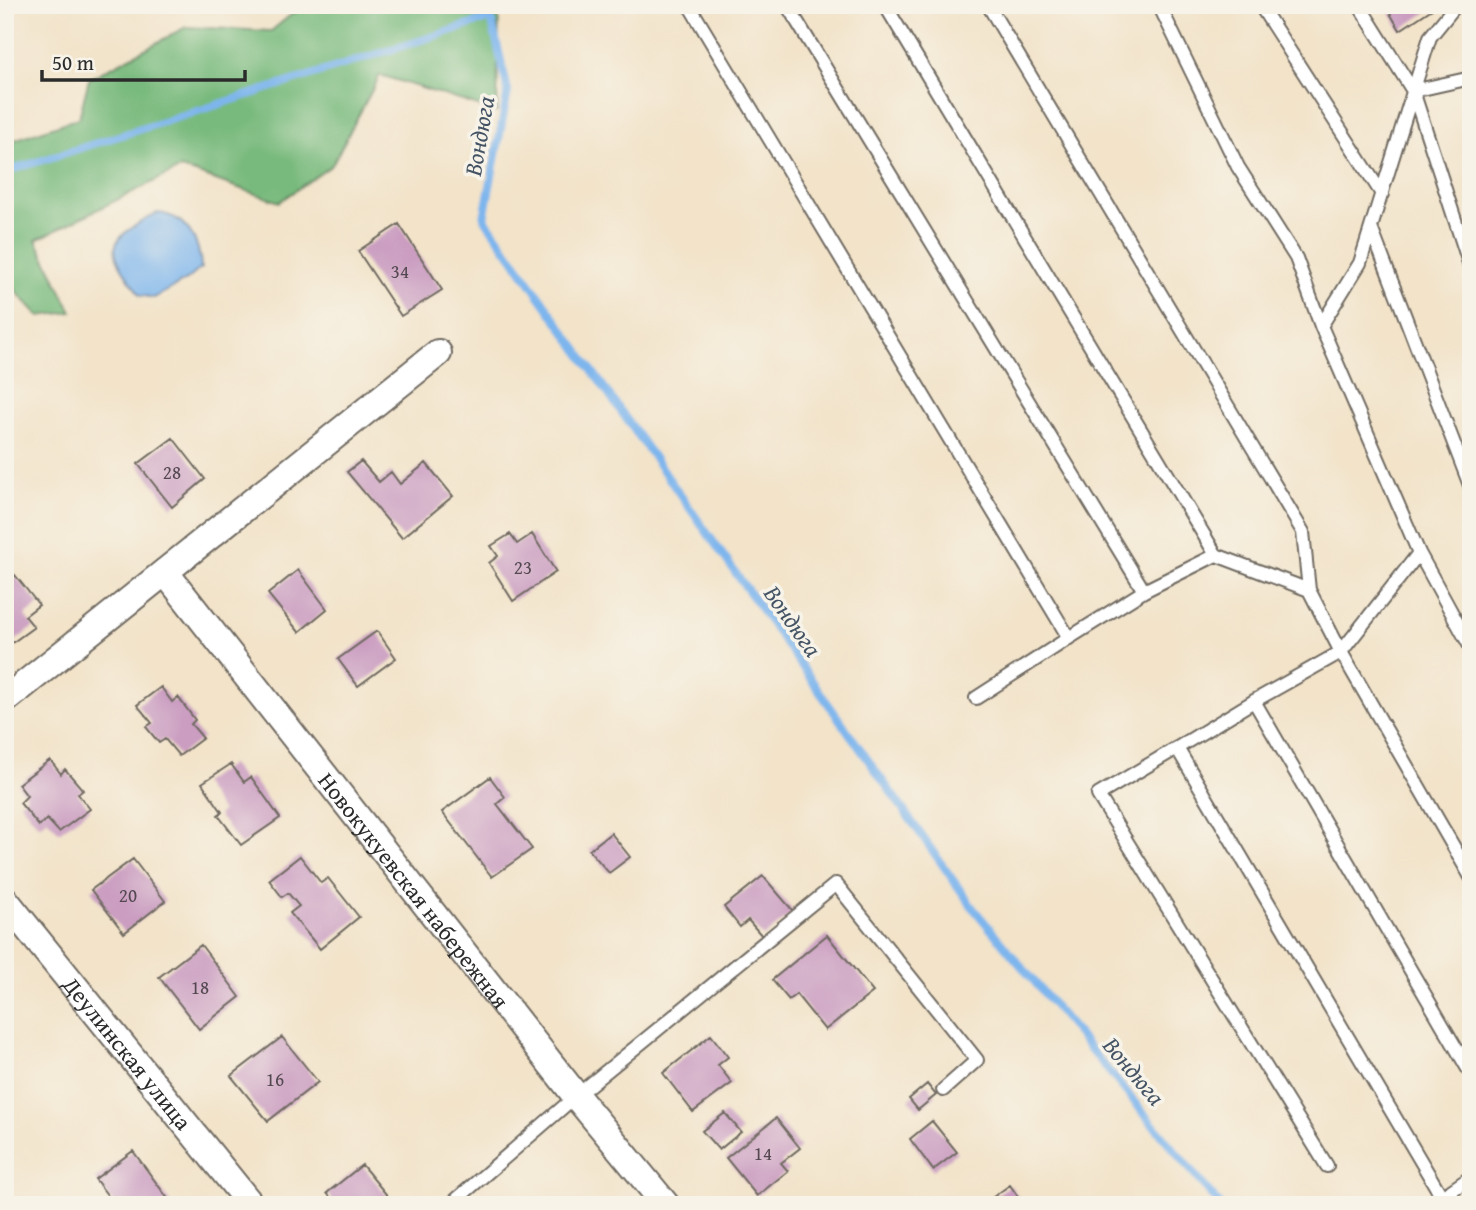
<svg xmlns="http://www.w3.org/2000/svg" width="1476" height="1210" viewBox="0 0 1476 1210" font-family="'Gentium Book Plus',serif">
<style>
.forest{fill:#78ba7d;stroke:#527254;stroke-width:2}
.water{fill:#7db5ed;stroke:#54708c;stroke-width:2}
.lines{fill:none;stroke-linecap:round;stroke-linejoin:round}
.stream{stroke:#7db5ed;stroke-width:8}
.building{fill:#ca9dc1}
.lane-casing{stroke:#716b62;stroke-width:16}
.street-casing{stroke:#716b62;stroke-width:30}
.lane{stroke:#fff;stroke-width:12}
.street{stroke:#fff;stroke-width:26}
.labels{text-anchor:middle;dominant-baseline:central;stroke-width:7;stroke-linejoin:round;paint-order:stroke}
.number-label{font-size:19px;fill:#534850}
.street-label{font-size:23px;fill:#2b2b2b;stroke:#f7f3e8}
.water-label{font-size:24px;font-style:italic;fill:#445465;stroke:#f7f3e8}
</style>
<rect width="100%" height="100%" fill="#f7f3e8"/>
<filter id="ink" filterUnits="userSpaceOnUse"><feTurbulence type="fractalNoise" baseFrequency=".0143" numOctaves="2"/><feDisplacementMap in="SourceGraphic" scale="14" xChannelSelector="R" yChannelSelector="G"/><feConvolveMatrix kernelMatrix="1 2 1 2 8 2 1 2 1" color-interpolation-filters="sRGB"/></filter>
<filter id="wash" filterUnits="userSpaceOnUse"><feTurbulence type="fractalNoise" baseFrequency=".00686" numOctaves="4" result="noise"/><feDisplacementMap in="SourceGraphic" scale="28" xChannelSelector="R" yChannelSelector="G"/><feGaussianBlur stdDeviation="1.57" result="paint"/><feColorMatrix in="noise" values="0 0 0 0 0 0 0 0 0 0 0 0 0 0 0 0 0 1.4 0 .05"/><feComposite in="paint" operator="in"/></filter>
<g filter="url(#wash)">
<rect width="100%" height="100%" fill="#f2e3c9"/>
<path class="forest" d="M303,5h196l-2,107 -117,-37 -48,90 -53,37 -98,-34 -145,72 36,72 -33,4 -34,-36v-137l74,-25 10,-39 97,-52 85,4z"/>
<path class="water" d="M157,213c29,2 43,28 44,55l-14,12 -33,18 -14,-3c-34,-49 -37,-52 17,-82z"/>
<g class="lines">
<path class="stream" d="M494,5l-3,13 17,73 -24,127 489,690 247,297
M5,172l486,-154"/>
</g>
<g id="blocks">
<path class="building" d="M1385,5h53l-38,25z
M399,224l43,66 -41,26 -43,-65z
M173,438l32,41 -33,28 -34,-43z
M361,461l18,21 12,-10 9,12 26,-21 27,33 -51,42 -55,-66z
M510,534l7,10 15,-10 24,38 -43,29 -24,-38 9,-7 -7,-10z
M298,570l29,39 -28,23 -31,-38z
M15,575l24,30 -14,11 9,11 -29,21v-65z
M377,631l19,27 -38,28 -20,-27z
M161,687l11,15 6,-5 17,23 -4,4 12,14 -24,18 -14,-17 -6,4 -13,-16 6,-4 -15,-18z
M50,760l11,14 4,-5 18,21 -5,4 12,15 -31,23 -12,-13 -8,7 -19,-23 7,-7 -9,-12z
M231,764l13,18 7,-5 29,41 -39,27 -23,-30 4,-3 -20,-29z
M490,777l15,20 -8,7 35,45 -40,28 -50,-65z
M611,833l19,24 -21,16 -20,-23z
M300,856l21,27 7,-5 31,39 -39,32 -30,-36 9,-7 -11,-13 -6,4 -13,-17z
M133,859l32,42 -41,32 -33,-43z
M763,876l31,36 -31,25 -15,-17 -8,7 -16,-20z
M827,935l46,57 -48,38 -29,-36 -7,6 -17,-20z
M201,945l39,52 -41,32 -40,-52z
M711,1035l17,22 -10,8 14,18 -39,29 -30,-39z
M282,1037l36,45 -50,39 -37,-45z
M927,1084l9,11 -18,15 -9,-11z
M725,1113l16,19 -22,18 -17,-19z
M776,1118l24,30 -19,15 7,8 -31,25 -31,-38z
M932,1121l25,31 -24,18 -23,-31z
M133,1151l38,52 -2,2h-54l-20,-26z
M362,1165l33,40h-59l-9,-12z
M1010,1185l13,19 -1,1h-40z"/>
</g>
</g>
<g filter="url(#ink)">
<use href="#blocks" fill-opacity="0" stroke="#716b62" stroke-width="2"/>
<g class="lines">
<g class="lane-casing">
<path id="lane" d="M689,5l380,633 75,-47 -357,-586
M885,5l331,550
M988,5l315,527 6,58
M1159,5l79,162 58,91 25,68 39,-63 70,-226 26,-32
M1260,5l122,189
M1359,5l54,86 58,178
M1413,91l58,-13
M1371,228l100,260
M1419,553l52,95
M1144,591l72,-36 93,35 32,62 130,225
M976,698l93,-60
M1254,701l87,-49 78,-99 -98,-227
M1177,748l77,-47 217,373
M1327,1166l-229,-371 79,-47 265,449 29,-20
M450,1205l126,-109 260,-212 141,176 -34,30"/>
</g>
<g class="street-casing">
<g id="street">
<path id="s1" d="M165,572l411,524 90,109"/>
<path d="M5,700l433,-347"/>
<path id="s2" d="M5,900l246,305"/>
</g>
</g>
<use href="#lane" class="lane"/>
<use href="#street" class="street"/>
</g>
</g>
<g class="labels">
<g class="number-label">
<text x="400" y="271">34</text>
<text x="172" y="472">28</text>
<text x="523" y="567">23</text>
<text x="128" y="895">20</text>
<text x="200" y="987">18</text>
<text x="275" y="1079">16</text>
<text x="763" y="1153">14</text>
</g>
<g class="street-label">
<text stroke="none"><textPath href="#s1" startOffset="404">Новокукуевская набережная</textPath></text>
<text stroke="none"><textPath href="#s2" startOffset="196">Деулинская улица</textPath></text>
</g>
<g class="water-label">
<text transform="translate(479 136) rotate(-80)">Вондюга</text>
<text transform="translate(793 621) rotate(55)">Вондюга</text>
<text transform="translate(1134 1071) rotate(50)">Вондюга</text>
</g>
</g>
<rect width="1476" height="1210" fill="none" stroke="#f7f3e8" stroke-width="28"/>
<path d="M42 70v10h203v-10" fill="none" stroke="#2b2b2b" stroke-width="3.5"/>
<text x="52" y="70" font-size="21" fill="#2b2b2b" stroke="#f7f3e8" stroke-width="5" paint-order="stroke">50 m</text>
</svg>
